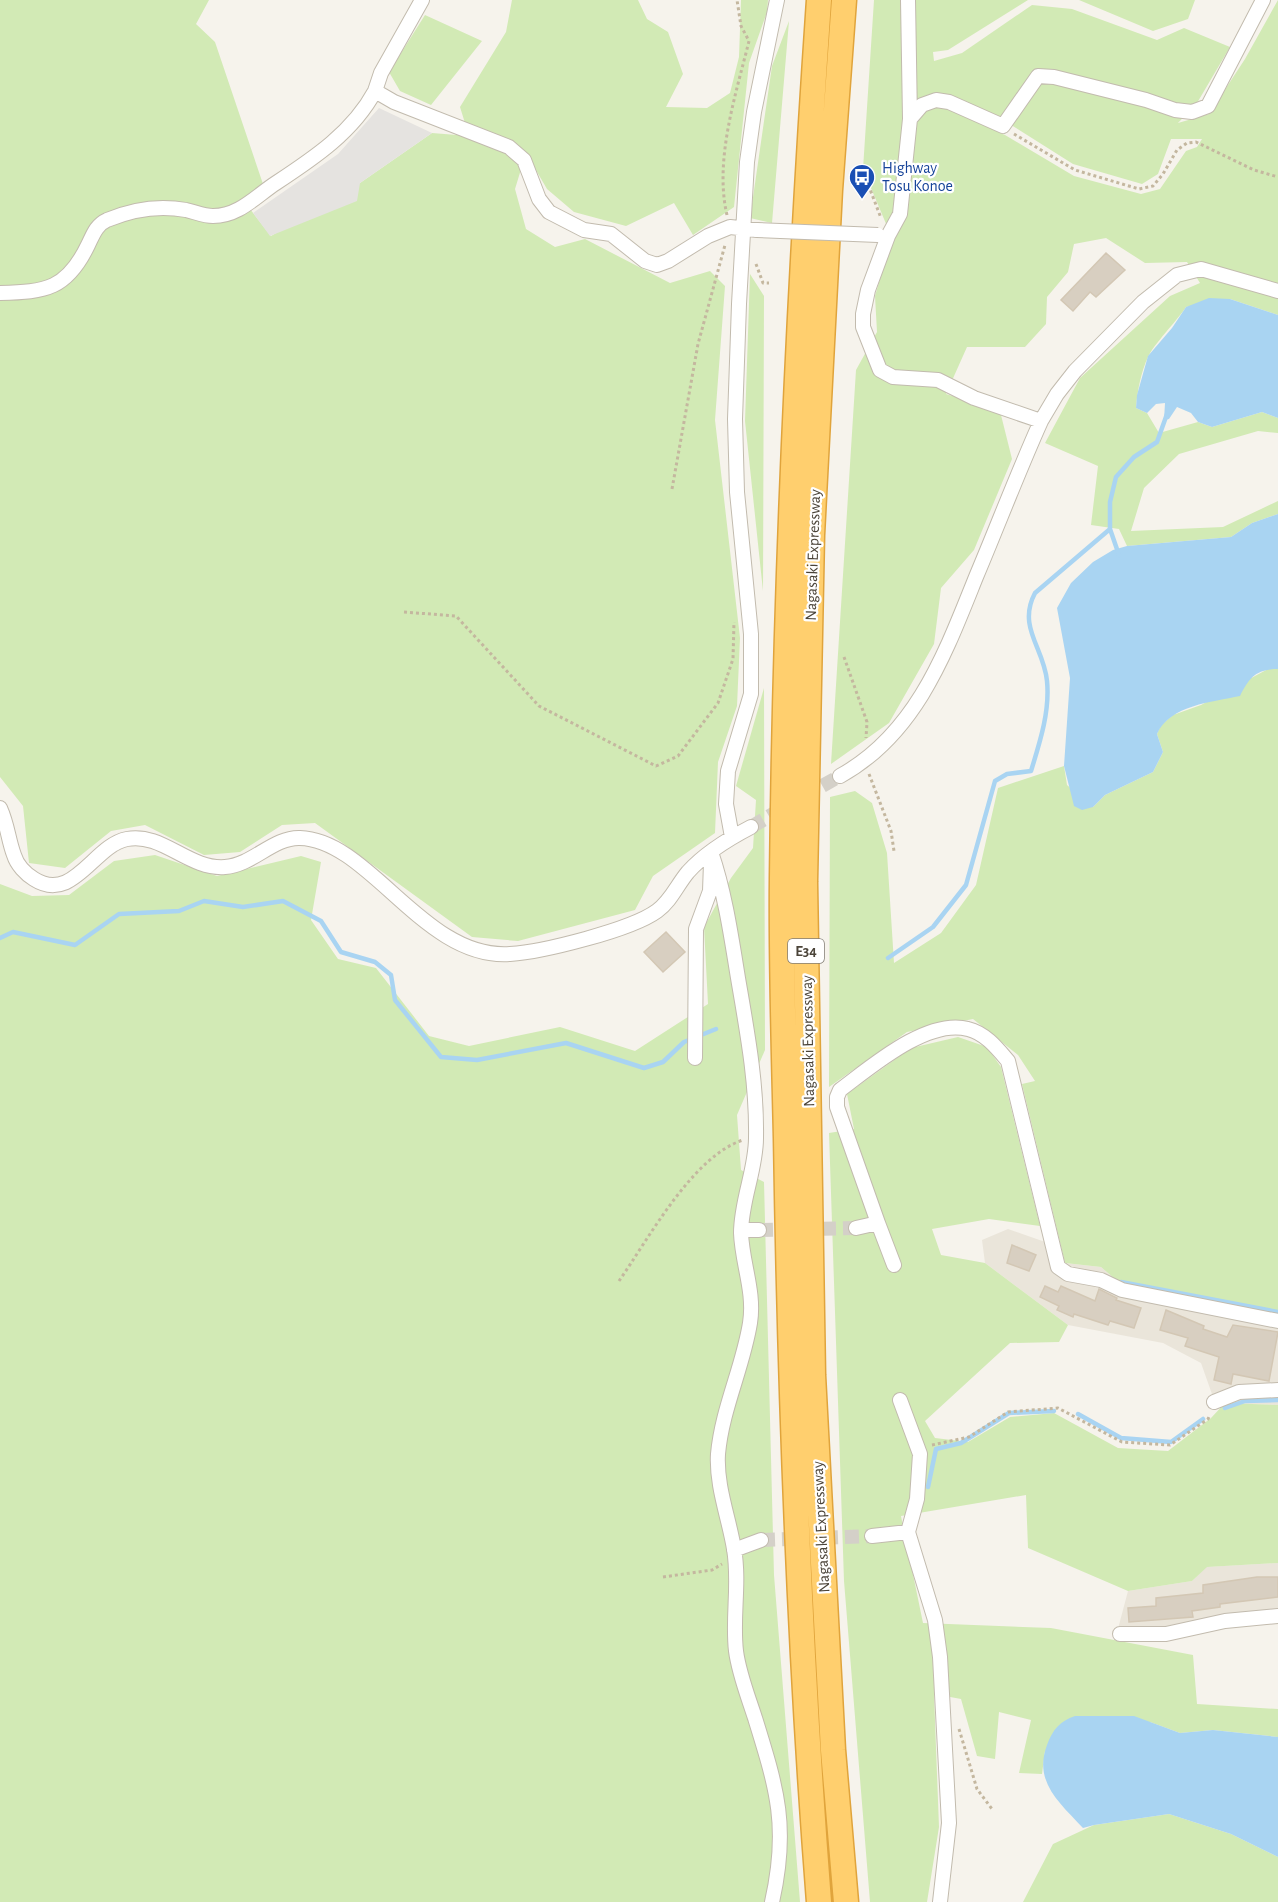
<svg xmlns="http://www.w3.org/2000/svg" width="1278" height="1902" viewBox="0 0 1278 1902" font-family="'Alegreya Sans',sans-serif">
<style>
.residential{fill:#eae5da}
.green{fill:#d2eab5;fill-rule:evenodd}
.parking{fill:#e5e3e0}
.water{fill:#a9d4f2}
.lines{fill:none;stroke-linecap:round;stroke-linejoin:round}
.stream{stroke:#a9d4f2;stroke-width:4.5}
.building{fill:#d8cfc1;stroke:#d3c7b4;stroke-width:1.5}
.street-tunnel{stroke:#d4d0c8;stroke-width:14;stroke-dasharray:14 7;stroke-linecap:butt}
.street-casing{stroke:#c2bbae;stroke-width:16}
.highway-casing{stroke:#e0a43c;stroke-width:27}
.path{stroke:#c4b79f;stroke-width:3;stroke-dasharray:3 3;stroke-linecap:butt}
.street{stroke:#fff;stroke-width:14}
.highway{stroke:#ffcf6e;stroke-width:24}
.street-bridge-casing{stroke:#c2bbae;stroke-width:16;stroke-linecap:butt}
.street-bridge{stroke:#fff;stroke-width:14}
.labels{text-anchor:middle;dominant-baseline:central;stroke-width:4.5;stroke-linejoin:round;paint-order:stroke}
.shield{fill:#fff;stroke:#817c74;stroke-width:1.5}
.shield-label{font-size:15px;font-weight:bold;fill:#4b4439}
.transit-label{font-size:16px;fill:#164399;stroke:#fff;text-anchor:start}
.street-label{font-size:16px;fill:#4b4439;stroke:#fff}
</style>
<rect width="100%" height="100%" fill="#f6f3ec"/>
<path class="residential" d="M1008,1229l40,14 17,20 36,4 21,18 156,31v89l-53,-2 -12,-6 -12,-34 -38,-20 -95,-18 -83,-62 -3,-23z
M1278,1563v57l-48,4 -55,14 -60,2 13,-49 64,-10 14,-14z"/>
<path class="green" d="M0,0h209l-13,24 19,18 48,142 -20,16 28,36 89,-53 72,-50 37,3 -9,-29 46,-75 6,-32h126l9,19 21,13 15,42 -17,33 41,1 23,-15 9,-36 2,-57h27l-1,12 -18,51 -15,144 -41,28 -19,-32 -48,23 -52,-14 -27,-23 -21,-36 -11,36 11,40 29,18 30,-8 85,44 40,-12 15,15 -10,134 25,218 -3,68 -19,56 -3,71 -62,43 -18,34 -117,31 -46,-4 -157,-114 -33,2 -42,27 -36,3 -59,-30 -34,6 -46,37 -36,-5 -6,-57 -23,-29z
M874,0h154l-80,50 -15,2 1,9 28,-8 70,-48 40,4 85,31 27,-12 46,19 -33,56 -19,20 31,-9 36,-55 33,-59v315l-48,-16 -44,8c-10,15 -32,37 -38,50 -7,15 -11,35 -12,51l11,5 12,20 39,-11 14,5 50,-15 16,6v15l-20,-2 -79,23 -35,34 -13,43 92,-4 55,-26v13l-26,9 -21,14 -104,9 -8,-17 -28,-4 7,-59 -53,-23 35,-65 90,-82 30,-13 -13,-21 -42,1 -39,-25 -32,6 -6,28 -21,25 -1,27 -21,23h-58l-21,47 54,17 12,48 -38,91 -33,38 -7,56 -45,79 -58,41 25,-394 21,-38 -2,-36 17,-58 -29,-69zM938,93l62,25 73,46 69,20 16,-10 13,-35h31l-5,8 -11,4 -26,38 -19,5 -67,-18 -69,-41 -66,-31z
M1079,0h116l-7,19 -35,12z
M425,15l57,26 -51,64 -31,-14 -11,-19z
M789,21l-17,202 -22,-5 22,-152z
M750,274l14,22 -1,295 -18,-170z
M1268,669h10v647l-156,-31 -21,-18 -36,-4 -43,-179 13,-3 -17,-26 -45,-36 -66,13 -78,55 1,-290 25,-6 17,12 15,50 7,110 47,-30 35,-48 22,-97 66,-22 3,19 26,22 12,-12 48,-23 10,-20 -6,-18 4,-9 12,-10 28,-10z
M764,688l1,362 -28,65 4,55 23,12 10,393 26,327h-800v-1018l32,12 37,-1 45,-34 41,-6 62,21 84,-20 20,6 -10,58 27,39 38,9 53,68 40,10 91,-19 75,24 73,-47 -4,-77 27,-49 22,-30 3,-48 -20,-14z
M958,1037l29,10 14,20 39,159 -51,-7 -57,10 9,26 44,8 83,62 -9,17 -49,1 -85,78 10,17 33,4 42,-25 44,-4 64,35 50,3 43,-33 14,-15 53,2v158l-71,4 -15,14 -64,10 -100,-43 -2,-53 -125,21 22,107 128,5 142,27 4,49 81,5v28l-65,-7 -33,3 -30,-11 -105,29 -3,23 -23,-1 12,-53 -32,-8 -4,47 -18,-3 -16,-57 -27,-5 5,133 -12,75h-57l-26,-321 -15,-448 25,-4 -7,-35 64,-46z
M1169,1814l62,20 47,23v45h-255l30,-58 41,-19z"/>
<path class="parking" d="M379,108l53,25 -72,50 -3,18 -87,35 -17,-23 85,-59z"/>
<path class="water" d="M1209,298l21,1 48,16v103l-16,-6 -50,15 -14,-5 -7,-9 -14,-6 -8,12 -5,1 1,-17 -9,1 -9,9 -11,-5 1,-13 11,-39 24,-28 14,-21z
M1278,514v155c-22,0 -29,9 -38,27 -28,6 -70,9 -83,38l6,18 -10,20 -48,23 -12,12 -11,3 -8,-4 -10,-40 6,-88 -13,-70 14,-25 22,-21 20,-12 14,-4 104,-9 21,-14z
M1075,1716h59l46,17 33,-3 65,7v120l-47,-23 -62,-20 -75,11 -11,3c-23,-25 -50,-46 -36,-83 6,-16 13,-24 28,-29z"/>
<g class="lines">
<path class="stream" d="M1110,529l9,26
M0,938l13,-6 62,13 44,-31 60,-3 25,-10 39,6 40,-6 38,20 20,31 34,10 16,13 4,25 46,57 36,3 89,-17 78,25 19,-6 21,-20 32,-13
M888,958l45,-31 33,-42 29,-104 12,-7 24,-3c9,-29 19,-60 16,-90 -3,-33 -30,-54 -12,-88l75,-64v-27l6,-25 18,-20 23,-15 10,-28
M1121,1282l157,30
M1225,1408l20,-7 33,-1
M1078,1414l43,24 50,4 32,-23
M928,1487l8,-38 25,-6 48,-30 45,-2"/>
</g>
<path class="building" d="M1106,253l19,17 -29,27 -6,-5 -17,19 -12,-11z
M666,932l19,20 -22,20 -19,-20z
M1012,1245l24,10 -7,16 -22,-8z
M1045,1286l13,6 3,-6 34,15 4,-12 18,9 -1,2 25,8 -7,20 -24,-7 -2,4 -34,-11 -1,3 -16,-7 2,-4 -19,-9z
M1166,1310l38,16 -1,3 24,8 6,-12 45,7 -9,49 -36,-7 -2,10 -17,-4 5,-23 -34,-11 3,-8 -28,-8z
M1257,1577h21v20l-58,7v3l-28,4 1,6 -64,5 -1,-14 28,-2v-8l47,-5v-8z"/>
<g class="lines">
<path class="street-tunnel" d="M804,796l36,-20
M751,827l34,-20
M759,1230l97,-2
M761,1540l111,-4"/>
<g class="street-casing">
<path id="street" d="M908,0l2,119
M375,91l6,-18 41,-73
M0,293c46,-1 67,-4 88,-48 5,-10 8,-20 19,-25 26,-11 52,-15 79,-10 9,2 18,6 27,6 26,0 43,-20 63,-33 38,-25 77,-51 99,-92l19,11 115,45 15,13 15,39 10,13 35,18 27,4 34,27 12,4 11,-4 40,-25 22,-9 27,3
M1041,421l-67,-23 -36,-18 -45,-3 -13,-7 -17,-43v-13l5,-24 20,-54 12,-22 10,-95 12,-14 14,-5 13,2 54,24 35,-50 16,1 92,23 29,10 17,2 16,-6 55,-106
M840,776c76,-42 105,-122 136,-199 22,-52 42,-105 65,-156l16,-27 18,-23 68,-69 34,-27 24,-6 77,22
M0,808c8,18 8,31 14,47 3,10 12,19 20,24 39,25 60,-34 93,-40 35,-7 62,31 98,28 28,-2 48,-30 75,-29 70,2 124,122 210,116 32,-2 121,-24 147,-43 14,-10 20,-26 31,-39 17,-19 40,-33 63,-45
M732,837l-6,-33 2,-33 23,-77v-60l-14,-142 -2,-73 4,-115 8,-142 7,-50 23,-112
M711,852c14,41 20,83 27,126 9,53 19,105 18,160 0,32 -15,62 -15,95 1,30 14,59 9,90 -7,44 -28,86 -32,131 -2,32 11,64 16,95 6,34 -2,68 2,102 3,23 12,45 19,67 22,71 34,109 17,184
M695,1058l1,-129 14,-38 1,-28
M878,1223l16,42
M856,1228l22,-5 -41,-116v-10l3,-7c31,-23 87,-72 128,-61 17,4 29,19 40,32l50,206 10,7 33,6 21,10 156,31
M741,1230h18
M900,1400l20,54 -3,45 -9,33
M1214,1402l25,-10 39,-2
M872,1536l36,-4 27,88 5,37 9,166 -9,79
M734,1550l27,-10
M1120,1634h46l59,-13 53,-5"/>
</g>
<g class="highway-casing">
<path id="highway" d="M844,0l-14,190 -18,345 -7,347 8,493 20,375 13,152
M819,1902c-20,-255 -29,-509 -33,-764 -2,-86 -5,-173 -4,-259 3,-293 17,-586 37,-879"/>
</g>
<path class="path" d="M1014,134l61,36 64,19 14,-3 10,-12 14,-24 10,-7 9,-1 58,28 24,7
M863,184h5l13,34
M727,215c-13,-55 9,-121 22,-174l-8,-15 -4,-26
M756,264l7,19h6
M672,489l26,-145 27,-99
M404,612l52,4 83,90 117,60 22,-10 40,-53 15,-44 1,-37
M844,657l23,65 -1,16
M869,774l22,57 3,20
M619,1281c30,-43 74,-125 124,-141
M932,1445l37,-8 39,-25 50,-4 64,34 48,3 38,-26 2,-4
M663,1577l49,-7 10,-6
M959,1729l18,60 15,20"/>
<use href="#street" class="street"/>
<use href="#highway" class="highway"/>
<g class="street-bridge-casing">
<path id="street-bridge" d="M757,230l121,5"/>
</g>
<use href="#street-bridge" class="street-bridge"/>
</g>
<defs>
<g id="bus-pin" transform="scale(1.35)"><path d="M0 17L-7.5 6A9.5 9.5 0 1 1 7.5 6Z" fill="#1a4fb4" stroke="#fff"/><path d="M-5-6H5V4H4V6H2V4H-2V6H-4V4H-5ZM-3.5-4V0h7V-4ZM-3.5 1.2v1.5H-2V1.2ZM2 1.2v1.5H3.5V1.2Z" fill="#fff"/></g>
</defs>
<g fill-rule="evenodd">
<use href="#bus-pin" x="862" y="177"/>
</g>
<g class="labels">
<rect class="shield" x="788" y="939" width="36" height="24" rx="4.5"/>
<g class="shield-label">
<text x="806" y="951">E34</text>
</g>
<g class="transit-label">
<text x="882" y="168">Highway<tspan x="882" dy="18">Tosu Konoe</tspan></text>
</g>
<g class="street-label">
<text transform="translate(813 555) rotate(-88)">Nagasaki Expressway</text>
<text transform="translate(808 1041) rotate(-91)">Nagasaki Expressway</text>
<text transform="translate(821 1527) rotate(-93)">Nagasaki Expressway</text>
</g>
</g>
</svg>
